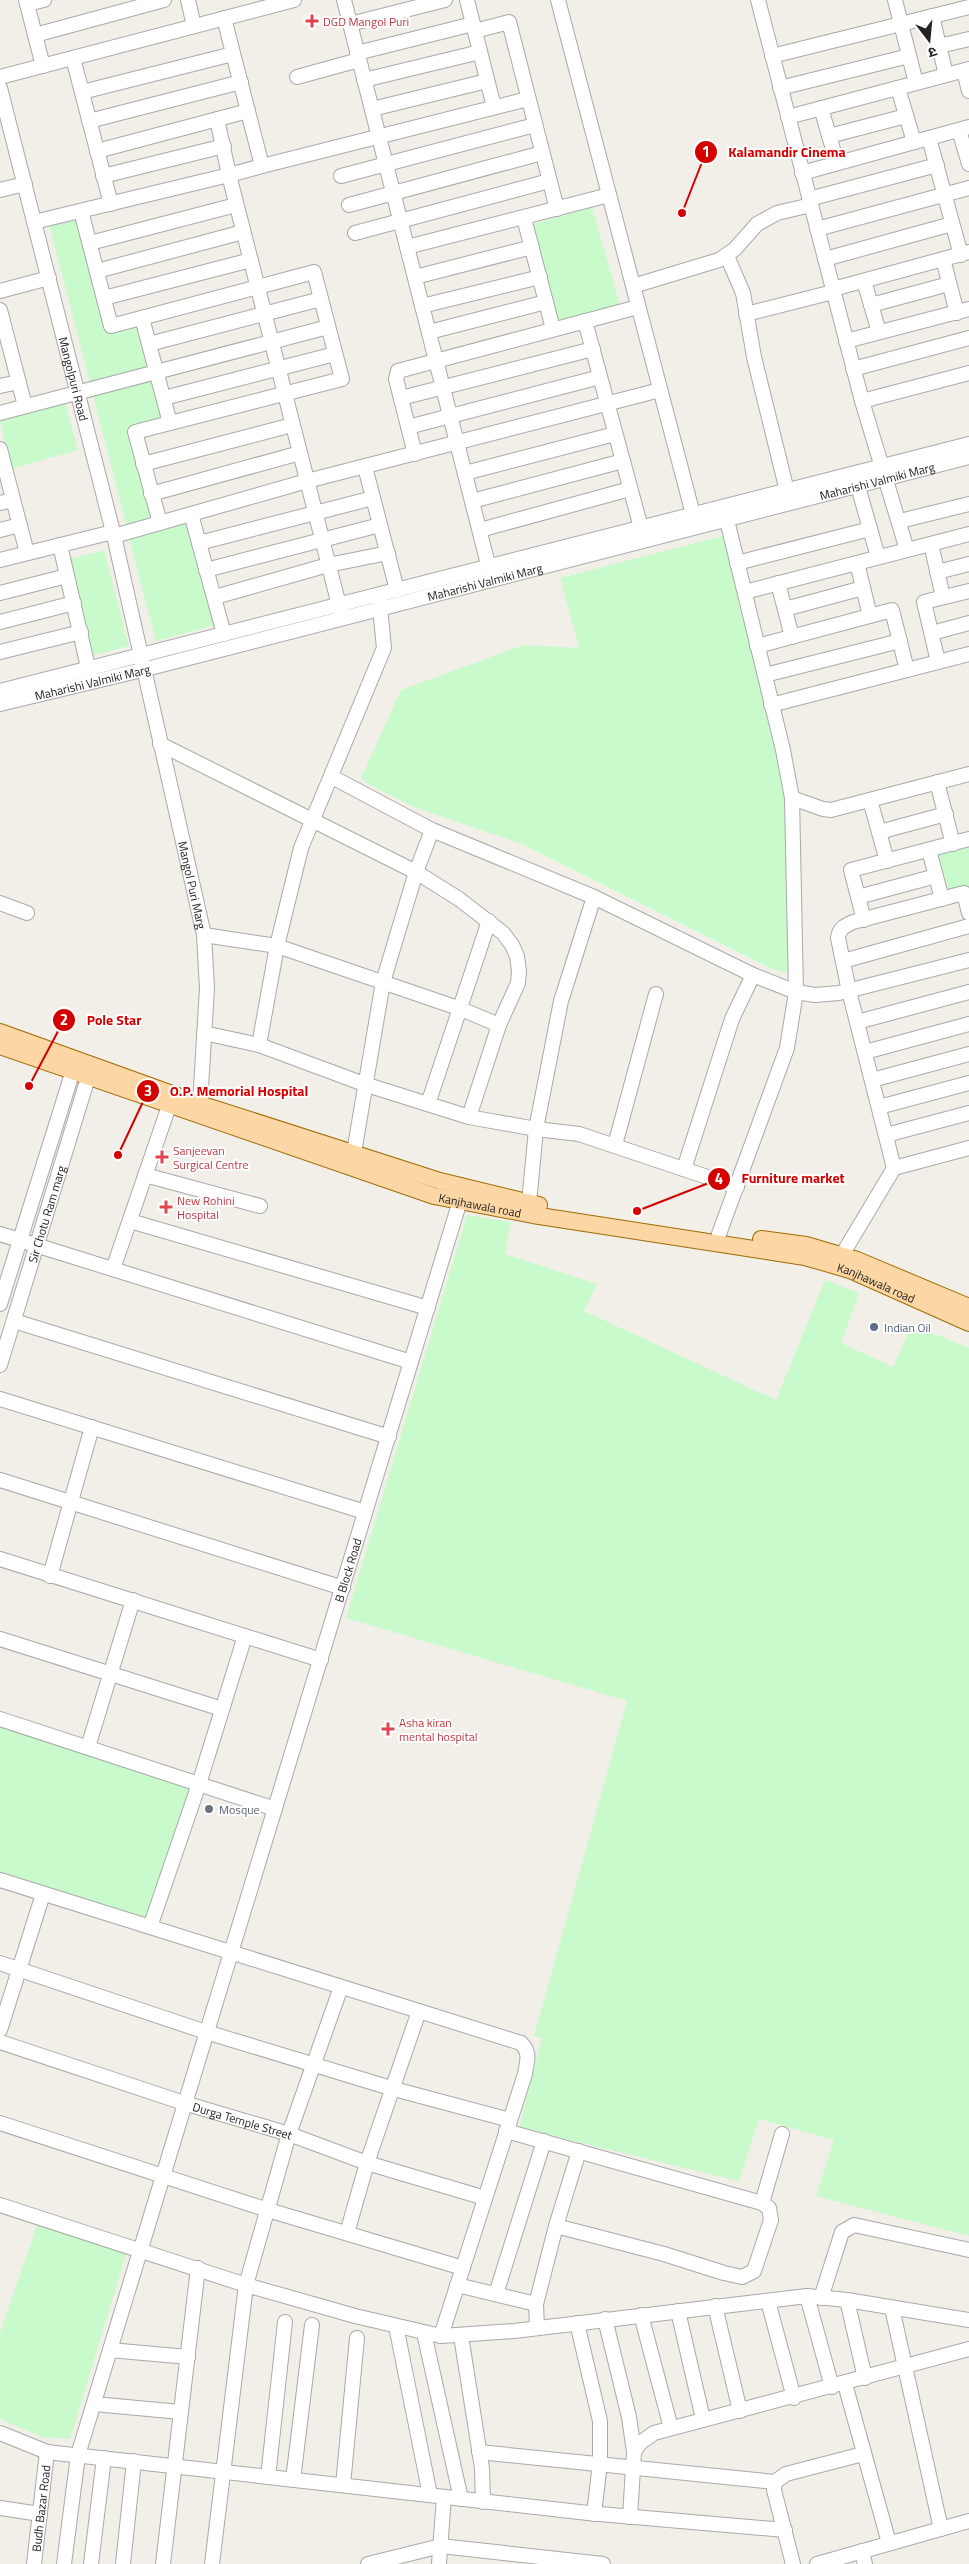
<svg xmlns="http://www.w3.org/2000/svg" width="969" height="2564" viewBox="0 0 969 2564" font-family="'Titillium Web','Noto Sans Devanagari',sans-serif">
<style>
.park{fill:#c8facc}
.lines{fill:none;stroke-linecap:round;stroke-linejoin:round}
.minor-casing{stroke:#a9a9a9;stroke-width:16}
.major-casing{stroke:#a06b00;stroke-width:18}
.minor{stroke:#fff;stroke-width:14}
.major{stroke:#fcd6a4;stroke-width:16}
.health-dot{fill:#e0444e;stroke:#fff;stroke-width:2}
.service-dot{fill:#5c6f8a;stroke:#fff;stroke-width:2}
.worship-dot{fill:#6b7280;stroke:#fff;stroke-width:2}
.labels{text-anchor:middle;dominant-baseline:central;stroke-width:4;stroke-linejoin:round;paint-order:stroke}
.health-label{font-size:12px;fill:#be3a42;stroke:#fff;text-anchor:start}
.street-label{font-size:12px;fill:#222;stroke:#fff}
.service-label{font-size:12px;fill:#4e5e75;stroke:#fff;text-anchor:start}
.worship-label{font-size:12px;fill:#5b616d;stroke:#fff;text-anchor:start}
.leader{fill:none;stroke:#d40000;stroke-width:2}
.callout-dot{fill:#d40000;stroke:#fff;stroke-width:2}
.mark-label{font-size:15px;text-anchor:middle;font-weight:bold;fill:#fff}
.callout-label{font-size:14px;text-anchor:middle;font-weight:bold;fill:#d40000;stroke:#fff;stroke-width:4;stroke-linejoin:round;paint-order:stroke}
</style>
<rect width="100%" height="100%" fill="#f2efe9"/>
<path class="park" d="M592,207l28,98 -62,18 -28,-98z
M77,217l30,113 33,-9 28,107 -35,9 21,83 -27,7 -78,-303z
M65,403l13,47 -67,19 -11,-48z
M189,518l27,107 -60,16 -28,-107z
M723,536l66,251 4,187 -21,-5 -250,-125 -108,-37 -42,-21 -11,-8 40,-88 123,-45 55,3 -19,-70z
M104,550l25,96 -38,10 -25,-96z
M969,841v50l-19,5 -13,-47z
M467,1215l44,7 -6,32 92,30 -13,27 192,89 49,-120 34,13 -18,50 52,24 19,-42 57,23v888l-153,-40 18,-56 -75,-21 -20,62 -220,-53 23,-90 -8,-2 93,-335 -281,-83z
M0,1727l199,57 -49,143 -150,-53z
M38,2222l89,29 -57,188 -28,-2 -42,-18v-86z"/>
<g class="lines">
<g class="minor-casing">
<g id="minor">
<path d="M26,0l17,66"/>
<path d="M188,0l6,26"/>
<path d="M344,0l147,576"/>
<path d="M467,0l27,107"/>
<path d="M558,0l137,522"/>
<path d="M758,0l104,401 45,149"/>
<path d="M895,0l21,83"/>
<path d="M27,4l17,-4"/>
<path d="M932,16l14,59"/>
<path d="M224,18l38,148 -33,9 112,438"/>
<path d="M350,24l95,-24"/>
<path d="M475,31l34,-9 48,187"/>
<path d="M35,35l129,-35"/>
<path d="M939,46l30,-7"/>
<path d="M357,53l116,-29"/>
<path d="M772,56l197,-49"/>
<path d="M73,58l38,146"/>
<path d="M964,71l5,20"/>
<path d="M0,77l294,-77"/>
<path d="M297,77l62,-17"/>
<path d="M364,80l116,-28"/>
<path id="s1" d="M0,88l114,448 90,399 3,53 -7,116"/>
<path d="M780,88l129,-32"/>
<path d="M898,88l16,54"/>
<path d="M82,92l151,-38"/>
<path d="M821,108l16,55"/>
<path d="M372,109l115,-28"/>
<path d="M788,117l181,-48"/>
<path d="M89,121l152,-39"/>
<path d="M959,130l10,34"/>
<path d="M829,136l77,-20"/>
<path d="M929,138l32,117"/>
<path d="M97,151l151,-40"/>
<path d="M262,166l266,-67"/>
<path d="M802,173l167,-46"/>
<path d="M103,176l121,-30"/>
<path d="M341,176l194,-51"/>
<path d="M0,190l25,-6"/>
<path d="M809,199l128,-34"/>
<path d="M349,205l193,-52"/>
<path d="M81,211l30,115 203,-54 28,107 -207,53 25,91"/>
<path d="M524,218l29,111"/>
<path d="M34,222l195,-47 -12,-56"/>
<path d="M817,229l152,-41"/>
<path d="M355,233l194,-52"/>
<path d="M90,243l146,-38"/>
<path d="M407,247l202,-52"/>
<path d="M727,256l16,37 11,64 33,134"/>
<path d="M825,259l127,-35"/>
<path d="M943,259l14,54"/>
<path d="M97,271l146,-39"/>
<path d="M415,277l117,-30"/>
<path d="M864,281l15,51"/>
<path d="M633,286l86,-26 16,-11 22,-25 20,-11 34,-8"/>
<path d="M833,289l136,-37"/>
<path d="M0,291l49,-13"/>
<path d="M104,298l147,-38"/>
<path d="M871,305l78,-21"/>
<path d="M422,306l118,-29"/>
<path d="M0,310l25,96"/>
<path d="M746,314l87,-22"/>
<path d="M142,318l28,105"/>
<path d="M585,321l58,214"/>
<path d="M429,332l117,-30"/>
<path d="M846,341l123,-32"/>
<path d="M149,344l172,-45"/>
<path d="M853,369l116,-31"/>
<path d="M0,386l19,-4"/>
<path d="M164,398l171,-44"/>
<path d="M401,398l192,-49"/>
<path d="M862,401l107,-28"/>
<path d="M0,413l328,-86"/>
<path d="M408,427l192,-50"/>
<path d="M0,449l27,104"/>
<path d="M415,454l-19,-75 2,-8 240,-64"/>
<path d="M143,464l149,-39"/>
<path d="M365,467l32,123"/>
<path d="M465,473l150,-39"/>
<path d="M855,476l23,81"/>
<path d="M151,494l149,-41"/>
<path d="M472,501l151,-40"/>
<path d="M0,503l13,-3"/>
<path d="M191,514l33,120"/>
<path d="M900,521l69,-17"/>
<path d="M0,530l20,-5"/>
<path d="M480,530l150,-41"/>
<path d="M114,536l193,-55 353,-91"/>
<path d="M199,543l174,-45"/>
<path d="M931,544l12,53"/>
<path d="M60,545l30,131"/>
<path d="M0,560l113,-28"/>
<path d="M737,563l133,-34"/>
<path d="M857,563l13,53"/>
<path d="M206,570l174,-45"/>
<path d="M937,572l32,-8"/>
<path d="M778,583l14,54"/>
<path d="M745,592l224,-58"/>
<path d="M0,593l67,-17"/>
<path d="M215,597l113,-32 60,-12"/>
<path d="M785,609l78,-21"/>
<path d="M0,622l74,-19"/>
<path d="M932,633l37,-10"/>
<path d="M757,646l135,-36 15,60"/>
<path d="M0,652l81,-20"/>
<path d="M938,662l-14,-60 45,-11"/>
<path d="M765,675l135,-34"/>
<path d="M0,691l969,-247"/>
<path id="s2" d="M0,704l146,-35 823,-212"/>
<path d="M771,705l198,-51"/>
<path d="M160,744l256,128 43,27 44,34 9,12 5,11 2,15 -1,12 -19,42 -30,92"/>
<path d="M332,777l100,53 162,67 159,78 43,17 19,3 24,-2 130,-33"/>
<path d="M937,782l16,62"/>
<path d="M792,798l31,11 8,1 138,-36"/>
<path d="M870,800l17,61"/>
<path d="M879,832l67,-18"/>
<path d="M929,850l13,49"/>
<path d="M858,897l78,-21"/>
<path d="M0,903l27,10"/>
<path d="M864,920l-13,-50 118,-31"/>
<path d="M204,935l73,11 184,63 38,16"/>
<path d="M843,961l126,-35"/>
<path d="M857,1022l112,-30"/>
<path d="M204,1033l55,12 105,39 105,33 67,12 43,5 158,53"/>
<path d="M259,1045l18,-99 24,-98 83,-200 -5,-50"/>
<path d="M865,1052l104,-28"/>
<path d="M872,1080l97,-26"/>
<path d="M428,1104l61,-183"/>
<path d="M879,1107l90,-24"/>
<path d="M886,1135l83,-22"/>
<path d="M615,1145l41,-151"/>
<path d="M352,1164l31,-182 33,-110 16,-42"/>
<path d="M894,1168l75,-20"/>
<path d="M684,1169l48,-150 21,-44"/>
<path d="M145,1175l115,31"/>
<path d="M529,1203l7,-74 25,-128 33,-104"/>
<path d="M130,1221l298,87"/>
<path d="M0,1234l411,128"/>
<path d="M719,1234l68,-186 9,-56 -4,-194 -9,-48 -58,-238"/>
<path d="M842,1255l52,-87 -45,-177 -11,-53c1,-10 7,-12 15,-16l111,-29 5,20"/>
<path d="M113,1269l56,-163"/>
<path d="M0,1304l76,-243"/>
<path d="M14,1321l375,116"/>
<path id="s3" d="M0,1365l91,-297"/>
<path d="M0,1399l365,113"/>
<path d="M0,1480l343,108"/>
<path d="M0,1559l321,101"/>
<path d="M50,1576l42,-149"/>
<path d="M0,1639l222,70"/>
<path d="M0,1719l275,90"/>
<path d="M88,1747l45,-147"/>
<path d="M0,1880l521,163c10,10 6,18 4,31l-84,262"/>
<path d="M150,1927l49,-143 46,-148"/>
<path d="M0,1963l206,69 188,57 116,31"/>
<path d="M0,2030l43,-136"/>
<path id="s4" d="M0,2042l184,61 105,31 78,29 118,35"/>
<path d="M0,2123l268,87 195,58"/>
<path d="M506,2131l256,72 7,5 2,12 -17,51 -12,6 -18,-4 -60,-19 -108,-28 23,-75"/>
<path d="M762,2203l20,-69"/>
<path d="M0,2205l246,80 109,31 86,20 73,-5 293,-35 40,4 122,20"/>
<path d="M347,2233l20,-70 52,-152"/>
<path d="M457,2285l79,19"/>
<path d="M496,2294l48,-153"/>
<path d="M807,2296l25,91"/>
<path d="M821,2298l21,-66 12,-7 115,25"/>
<path d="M847,2300l18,78"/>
<path d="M768,2301l26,97"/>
<path d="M715,2306l25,105"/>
<path d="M892,2308l49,221"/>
<path d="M678,2311l25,108"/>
<path d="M641,2315l30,113"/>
<path d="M605,2319l24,98 5,35"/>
<path d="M577,2323l23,98v42l-6,51"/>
<path d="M396,2326l34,169"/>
<path d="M537,2327l-1,-23 20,-78"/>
<path d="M424,2333l37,166"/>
<path d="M461,2336l21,132 1,34"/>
<path d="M110,2350l78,7"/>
<path d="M845,2384l44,159"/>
<path d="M94,2404l87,8"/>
<path d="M0,2433l47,19 541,61 197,17"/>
<path d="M479,2452l296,30"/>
<path d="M268,2477l17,-155"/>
<path d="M293,2480l19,-155"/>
<path d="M343,2485l14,-147"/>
<path d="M0,2508l40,6"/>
<path d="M630,2517l4,-65 6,-9 14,-10 315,-84"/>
<path d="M862,2551l3,13"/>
<path id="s5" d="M34,2564l13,-112"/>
<path id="s6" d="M64,2564l14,-109 385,-1264"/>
<path d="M91,2564l13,-106"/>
<path d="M123,2564l11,-103"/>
<path d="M163,2564l35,-296"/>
<path d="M212,2564l34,-279 43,-151 52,-147"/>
<path d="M368,2564l73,-18 162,18"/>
<path d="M439,2564l5,-67"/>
<path d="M793,2564l-19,-74 1,-8 11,-8 77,-20"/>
<path d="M817,2564l152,-43"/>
</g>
</g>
<g class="major-casing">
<g id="major">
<path d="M0,1032l200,72 240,77 99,24"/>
<path id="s7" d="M0,1046l434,150 99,19 272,42 45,13 119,53"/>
<path d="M761,1239l45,6 51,15 112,47"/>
</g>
</g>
<use href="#minor" class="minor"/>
<use href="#major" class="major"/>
</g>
<g class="health-dot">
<path d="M309.5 13.5h5v5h5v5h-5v5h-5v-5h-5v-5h5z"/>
<path d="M159.5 1149.5h5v5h5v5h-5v5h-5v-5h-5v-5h5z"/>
<path d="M163.5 1199.5h5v5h5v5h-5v5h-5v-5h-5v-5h5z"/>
<path d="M385.5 1721.5h5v5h5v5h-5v5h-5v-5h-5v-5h5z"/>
</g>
<circle class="service-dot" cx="874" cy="1327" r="5"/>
<circle class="worship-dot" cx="209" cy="1809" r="5"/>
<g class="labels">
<g class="health-label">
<text x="323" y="21">DGD Mangol Puri</text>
<text x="173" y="1150">Sanjeevan<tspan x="173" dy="14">Surgical Centre</tspan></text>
<text x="177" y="1200">New Rohini<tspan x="177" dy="14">Hospital</tspan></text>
<text x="399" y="1722">Asha kiran<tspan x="399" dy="14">mental hospital</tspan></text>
</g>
<g class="street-label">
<text stroke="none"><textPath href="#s1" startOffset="300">Mangolpuri Road</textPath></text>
<text stroke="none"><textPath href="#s2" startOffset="905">Maharishi Valmiki Marg</textPath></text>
<text stroke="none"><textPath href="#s2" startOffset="500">Maharishi Valmiki Marg</textPath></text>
<text stroke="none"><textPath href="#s2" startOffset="95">Maharishi Valmiki Marg</textPath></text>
<text stroke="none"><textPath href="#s1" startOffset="820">Mangol Puri Marg</textPath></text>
<text stroke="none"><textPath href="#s7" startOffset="506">Kanjhawala road</textPath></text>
<text stroke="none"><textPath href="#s3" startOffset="158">Sir Chotu Ram marg</textPath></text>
<text stroke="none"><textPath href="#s7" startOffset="911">Kanjhawala road</textPath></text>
<text stroke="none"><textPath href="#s6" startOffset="1035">B Block Road</textPath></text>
<text stroke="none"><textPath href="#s4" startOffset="255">Durga Temple Street</textPath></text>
<text stroke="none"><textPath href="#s5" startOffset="56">Budh Bazar Road</textPath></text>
</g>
<g class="service-label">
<text x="884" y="1327">Indian Oil</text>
</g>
<g class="worship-label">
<text x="219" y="1809">Mosque</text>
</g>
</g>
<path class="leader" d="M682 213L706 152M29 1086L64 1020M118 1155L148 1091M637 1211L719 1179"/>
<g class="callout-dot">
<circle cx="682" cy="213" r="5"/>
<circle cx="29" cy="1086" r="5"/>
<circle cx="118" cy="1155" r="5"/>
<circle cx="637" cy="1211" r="5"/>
<circle cx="706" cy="152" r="12"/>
<circle cx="64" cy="1020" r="12"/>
<circle cx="148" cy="1091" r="12"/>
<circle cx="719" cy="1179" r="12"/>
</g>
<g class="mark-label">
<text x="706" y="157">1</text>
<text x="64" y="1025">2</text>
<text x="148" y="1096">3</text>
<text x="719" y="1184">4</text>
</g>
<g class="callout-label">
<text x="787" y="157">Kalamandir Cinema</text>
<text x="114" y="1025">Pole Star</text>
<text x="239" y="1096">O.P. Memorial Hospital</text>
<text x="793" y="1183">Furniture market</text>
</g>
<g transform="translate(929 40) rotate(164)" stroke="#ffffff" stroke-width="4" paint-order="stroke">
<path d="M0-4L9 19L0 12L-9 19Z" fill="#222222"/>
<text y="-8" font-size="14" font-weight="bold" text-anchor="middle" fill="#222222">उ</text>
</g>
</svg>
